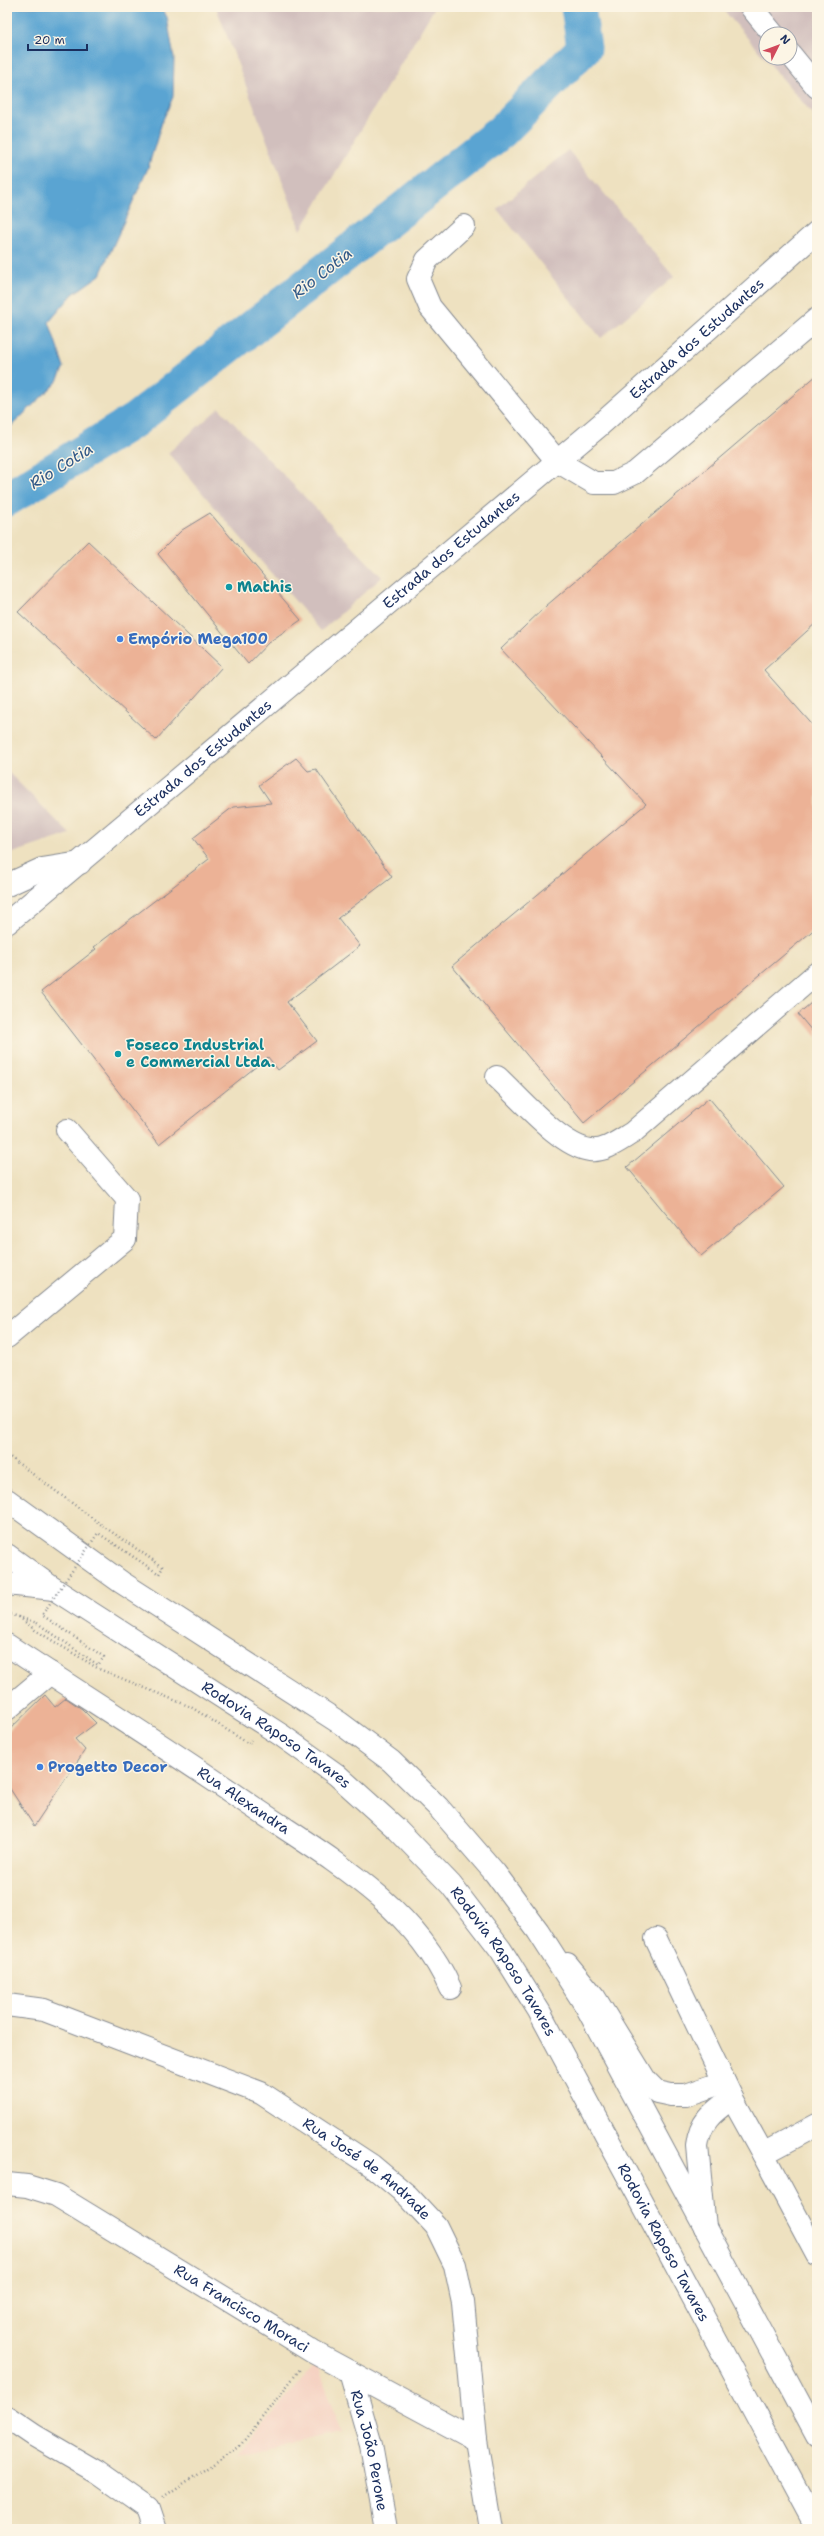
<svg xmlns="http://www.w3.org/2000/svg" width="824" height="2536" viewBox="0 0 824 2536" font-family="'Shantell Sans',sans-serif">
<style>
.built{fill:#f5d2c2}
.industrial{fill:#d1bfbd;fill-rule:evenodd}
.water{fill:#5aa4d2;stroke:#3a6a98}
.lines{fill:none;stroke-linecap:round;stroke-linejoin:round}
.river{stroke:#5aa4d2;stroke-width:35}
.building{fill:#ecb296}
.minor-casing{stroke:#84888f;stroke-width:24}
.highway-casing{stroke:#84888f;stroke-width:24}
.path{stroke:#84888f;stroke-width:2.5;stroke-dasharray:1 3;stroke-linecap:butt}
.minor{stroke:#fff;stroke-width:22}
.highway{stroke:#fff;stroke-width:22}
.path-bridge{stroke:#84888f;stroke-width:2.5;stroke-dasharray:1 3;stroke-linecap:butt}
.culture-dot{fill:#0f9aa8;stroke:#fcf5e5;stroke-width:1.5}
.shop-dot{fill:#3f7fe0;stroke:#fcf5e5;stroke-width:1.5}
.labels{text-anchor:middle;dominant-baseline:central;stroke-width:3;stroke-linejoin:round;paint-order:stroke}
.street-label{font-size:15px;fill:#1b2f5e;stroke:#fcf5e5}
.culture-label{font-size:15px;font-weight:bold;fill:#0d838f;stroke:#fcf5e5;text-anchor:start}
.shop-label{font-size:15px;font-weight:bold;fill:#366cbe;stroke:#fcf5e5;text-anchor:start}
.water-label{font-size:16px;font-style:italic;fill:#315887;stroke:#fcf5e5}
</style>
<rect width="100%" height="100%" fill="#fcf5e5"/>
<filter id="ink" filterUnits="userSpaceOnUse"><feTurbulence type="fractalNoise" baseFrequency=".025" numOctaves="2"/><feDisplacementMap in="SourceGraphic" scale="8" xChannelSelector="R" yChannelSelector="G"/><feConvolveMatrix kernelMatrix="1 2 1 2 8 2 1 2 1" color-interpolation-filters="sRGB"/></filter>
<filter id="wash" filterUnits="userSpaceOnUse"><feTurbulence type="fractalNoise" baseFrequency=".012" numOctaves="4" result="noise"/><feDisplacementMap in="SourceGraphic" scale="16" xChannelSelector="R" yChannelSelector="G"/><feGaussianBlur stdDeviation="0.9" result="paint"/><feColorMatrix in="noise" values="0 0 0 0 0 0 0 0 0 0 0 0 0 0 0 0 0 1.4 0 .05"/><feComposite in="paint" operator="in"/></filter>
<g filter="url(#wash)">
<rect width="100%" height="100%" fill="#eee1c0"/>
<path class="built" d="M317,2363l25,69 -104,22z"/>
<path class="industrial" d="M216,7h219l-134,223z
M721,7h96v112zM766,34h24v24h-24z
M568,150l106,127 -73,61 -104,-129z
M219,408l163,169 -61,54 -153,-178z
M7,771l63,63 -63,21z"/>
<path class="water" d="M7,7h154l6,10 7,41 -1,39 -11,25 -14,46 -48,107 -27,19 -24,28 15,45 -8,16 -49,47z"/>
<g class="lines">
<path class="river" d="M7,499l128,-79 367,-289 82,-83 -6,-41"/>
</g>
<g id="blocks">
<path class="building" d="M817,375v247l-53,48 53,60v197l-233,196 -132,-157 194,-162 -145,-155 45,-43z
M210,513l91,107 -32,22 -21,22 -90,-110 24,-24z
M88,541l134,126 -66,73 -138,-128z
M296,758l12,13 8,-2 76,108 -54,41 22,28 -73,56 30,39 -39,29 -10,-13 -109,87 -118,-152 55,-43 -2,-2 115,-88 -16,-21 40,-31 38,-4 -12,-18z
M817,998v39l-19,-23z
M709,1098l75,89 -83,69 -74,-89z
M45,1695l10,12 11,-9 16,11 14,14 -21,16 10,11 -51,76 -27,-42v-52z"/>
</g>
</g>
<g filter="url(#ink)">
<use href="#blocks" fill-opacity="0" stroke="#84888f" stroke-width="1"/>
<g class="lines">
<g class="minor-casing">
<g id="minor">
<path d="M751,7l22,27"/>
<path d="M790,54l27,33"/>
<path d="M464,226l-37,34 -9,19 12,28 127,154 37,22h20l21,-10 182,-154"/>
<path d="M7,885l35,-16 38,-6"/>
<path id="s1" d="M7,923l592,-497 218,-194"/>
<path d="M497,1077c22,20 63,69 93,73 15,2 30,-10 42,-17l185,-160"/>
<path d="M7,1337l118,-98 2,-40 -60,-69"/>
<path d="M7,1584l47,5"/>
<path id="s2" d="M7,1645c82,54 165,106 246,162 72,49 161,98 197,181"/>
<path d="M7,1709l43,-36"/>
<path d="M656,1939l76,159 31,56 54,-29"/>
<path d="M567,1964l28,34 51,83 11,11 14,3h15l38,-13"/>
<path id="s3" d="M7,2005l37,5 217,83 110,72 37,31 28,30 19,39 8,37 13,138 15,89"/>
<path d="M763,2154l54,101"/>
<path id="s4" d="M7,2184l20,2 29,9 257,157 163,88"/>
<path d="M705,2228l-8,-82c3,-25 16,-34 35,-48"/>
<path id="s5" d="M350,2372l21,73 15,84"/>
<path d="M7,2417l28,19 62,36 51,36 7,21"/>
</g>
</g>
<g class="highway-casing">
<g id="highway">
<path d="M7,1500l114,82 219,141 51,38 47,46 57,66 43,58 48,75 231,430"/>
<path id="s6" d="M7,1555l47,34 227,146 56,40 61,55 53,55 50,65 38,61 278,517"/>
</g>
</g>
<path class="path" d="M7,1455l96,71
M7,1613l30,10
M19,1617l16,13 64,39 92,38 58,37 2,-4
M163,2497l76,-50 62,-79"/>
<use href="#minor" class="minor"/>
<use href="#highway" class="highway"/>
<path class="path-bridge" d="M37,1623l61,42 6,-8 -62,-42 56,-82 61,41 4,-7 -60,-41"/>
</g>
</g>
<g class="culture-dot">
<circle cx="229" cy="587" r="4"/>
<circle cx="118" cy="1054" r="4"/>
</g>
<g class="shop-dot">
<circle cx="120" cy="639" r="4"/>
<circle cx="40" cy="1767" r="4"/>
</g>
<g class="labels">
<g class="street-label">
<text stroke="none"><textPath href="#s1" startOffset="904">Estrada dos Estudantes</textPath></text>
<text stroke="none"><textPath href="#s1" startOffset="580">Estrada dos Estudantes</textPath></text>
<text stroke="none"><textPath href="#s1" startOffset="256">Estrada dos Estudantes</textPath></text>
<text stroke="none"><textPath href="#s6" startOffset="324">Rodovia Raposo Tavares</textPath></text>
<text stroke="none"><textPath href="#s2" startOffset="283">Rua Alexandra</textPath></text>
<text stroke="none"><textPath href="#s6" startOffset="648">Rodovia Raposo Tavares</textPath></text>
<text stroke="none"><textPath href="#s3" startOffset="400">Rua José de Andrade</textPath></text>
<text stroke="none"><textPath href="#s6" startOffset="972">Rodovia Raposo Tavares</textPath></text>
<text stroke="none"><textPath href="#s4" startOffset="268">Rua Francisco Moraci</textPath></text>
<text stroke="none"><textPath href="#s5" startOffset="81">Rua João Perone</textPath></text>
</g>
<g class="culture-label">
<text x="237" y="587">Mathis</text>
<text x="126" y="1045">Foseco Industrial<tspan x="126" dy="17">e Commercial Ltda.</tspan></text>
</g>
<g class="shop-label">
<text x="128" y="639">Empório Mega100</text>
<text x="48" y="1767">Progetto Decor</text>
</g>
<g class="water-label">
<text transform="translate(322 273) rotate(-38)">Rio Cotia</text>
<text transform="translate(61 466) rotate(-32)">Rio Cotia</text>
</g>
</g>
<rect width="824" height="2536" fill="none" stroke="#fcf5e5" stroke-width="24"/>
<g transform="translate(778 46) rotate(48)"><circle r="19" fill="#fcf5e5" stroke="#a2a6af"/>
<path d="M0-3L7 15L0 10L-7 15Z" fill="#d1495b"/>
<text y="-6" font-size="11" font-weight="bold" text-anchor="middle" fill="#1b2f5e">N</text>
</g>
<path d="M28 44v6h59v-6" fill="none" stroke="#1b2f5e" stroke-width="2"/>
<text x="34" y="44" font-size="12" fill="#1b2f5e" stroke="#fcf5e5" stroke-width="3" paint-order="stroke">20 m</text>
</svg>
